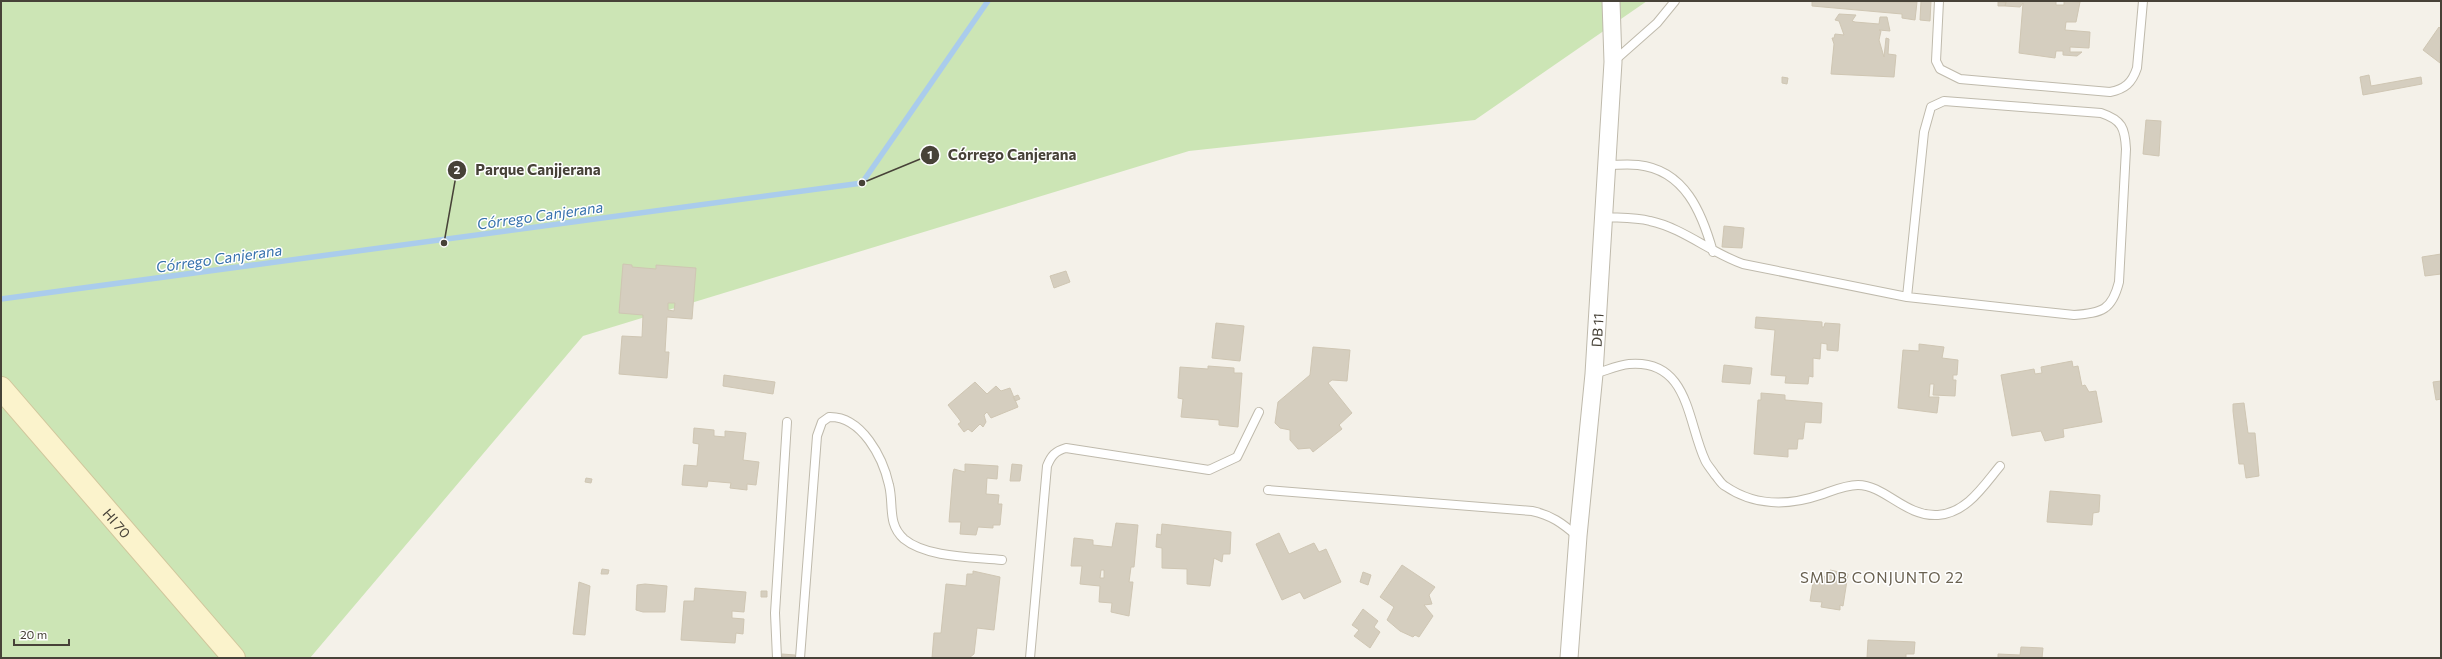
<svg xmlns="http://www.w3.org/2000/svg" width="2442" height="659" viewBox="0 0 2442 659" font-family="Commissioner,sans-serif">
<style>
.green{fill:#cce5b5}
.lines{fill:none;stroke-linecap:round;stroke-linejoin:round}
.stream{stroke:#aaccec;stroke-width:5.5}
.building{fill:#d5cebf;stroke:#cfc6b3;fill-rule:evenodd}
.lane-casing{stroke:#bfbaac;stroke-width:10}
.street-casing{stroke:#bfbaac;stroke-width:19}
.secondary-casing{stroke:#d0c69c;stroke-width:24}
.lane{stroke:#fff;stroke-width:8}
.street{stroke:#fff;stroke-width:17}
.secondary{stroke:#fbf3cc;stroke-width:22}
.labels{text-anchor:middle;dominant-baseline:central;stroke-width:3;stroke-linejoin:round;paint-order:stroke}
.street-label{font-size:14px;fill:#474238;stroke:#fff}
.water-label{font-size:15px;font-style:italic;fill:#3772ad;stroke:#fff}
.neighbourhood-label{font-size:15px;letter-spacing:1px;fill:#696150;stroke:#fff}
.leader{fill:none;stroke:#474238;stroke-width:1.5}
.callout-dot{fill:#474238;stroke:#fff;stroke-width:1.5}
.mark-label{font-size:12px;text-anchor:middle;font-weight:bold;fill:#fff}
.callout-label{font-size:15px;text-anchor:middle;font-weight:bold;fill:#474238;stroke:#fff;stroke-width:3;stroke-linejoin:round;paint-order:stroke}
</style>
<rect width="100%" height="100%" fill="#f4f1e9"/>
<path class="green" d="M1,1h1646l-172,119 -286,31 -606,185 -273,322h-309z"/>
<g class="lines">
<path class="stream" d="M1,299l861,-116 126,-182"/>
</g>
<path class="building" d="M1812,1l105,1 -2,18 -13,-2v-4l-90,-8z
M1921,1h10l-1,20 -10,-1z
M1998,1h58v4h8v-4l16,1 -4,20h-10l-1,8 25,2 -1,16 -19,-1v5h12l-5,4 -14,-1v-4h-7l-1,7 -36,-5 4,-50 -3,4 -15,-1 1,-4z
M1998,2h8l-1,4h-7z
M1839,14l17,1 -4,6 3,1 24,2 1,-7h7l3,14 -11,-1 2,1 -2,9 5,17 2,-19 3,1 -1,15 8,1 -2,22 -63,-3 3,-30 -2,-6h2l1,-4 9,1 -5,-14 -4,-1z
M2439,27l2,2 -1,34 -17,-13z
M2369,75l2,11 50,-9 1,7 -59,11 -3,-18z
M1782,77l6,1 -1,6 -5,-1z
M2146,120l15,1 -2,35 -16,-2z
M1724,226l20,2 -2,20 -20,-1z
M2441,254v20l-16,2 -3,-19z
M623,264l9,1v2l24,2v-4l40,3 -4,51 -25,-2 -2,35h4l-2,26 -48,-4 3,-38 20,1 1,-22 -24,-2zM668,303h7l-1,8 -6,-1z
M1066,271l4,11 -16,6 -4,-12z
M1756,317l66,5v5h2l1,-4 15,1 -2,27 -11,-1v-6l-6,-1 -1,16 -7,-1v19l-4,-1 -1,8 -23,-1 1,-7 -15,-1 4,-45 -20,-2z
M1216,323l28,3 -4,35 -28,-3z
M1919,344l25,3 -2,11 16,2 -1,15h-4v5h3l-1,16 -22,-1 1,-11h-4l-1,13h10l-2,16 -39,-5 5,-58 16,1z
M1313,347l37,3 -3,31 -15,-1 -4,3 24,30 -13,12 3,4 -29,23 -3,-4 -12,1 -8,-9v-10l-10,-2 -5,-5 3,-21 32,-27z
M2072,361l1,6 5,-1 4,20 3,-1 4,7 7,-1 6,31 -39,7 1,8 -19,4 -4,-10 -29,5 -11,-61 33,-6 1,5 7,-1 -1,-6z
M1724,365l28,3 -2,16 -28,-2z
M1208,366l26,2v5h8l-4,54 -19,-2v-5l-38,-3 2,-18 -5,-1 2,-31 28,2z
M724,375l51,7 -2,12 -50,-8z
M2441,381v18l-5,1 -3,-18z
M975,382l12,12 9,-8 5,5 9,-3 8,19 -27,11 -4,-6 -3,3 2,7 -3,5 -3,-3 -8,8 -4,-3 -4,3 -6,-8 3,-2 -2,-3 -11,-14z
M1761,393l24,2v5l37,3 -1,20 -16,-1 -2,17h-5l-1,10h-9v8l-34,-3 4,-54h3z
M1018,395l2,4 -5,2 -2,-4z
M2244,403l4,30h7l4,43 -13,2 -2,-14h-5l-6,-53v-7z
M694,428l20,2v6l11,1v-6l21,2 -3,27 16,2 -3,23 -9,-1v6l-17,-2 1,-5 -23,-2 -1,6 -25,-2 2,-20 13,1 2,-22 -6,-1z
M965,464l33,2 -1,13 -10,-1 -1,16 13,1 -1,9h4l-2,21h-7v3l-15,-1 -2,8 -16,-1 1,-12h-12l4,-49 1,-4 11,3z
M1012,464l10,1 -2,16h-10z
M586,478l6,1 -1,4 -6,-1z
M2050,491l50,4 -1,17 -6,1 -1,12 -45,-3z
M1116,523l22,2 -4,42h-3l-2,15h4l-4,34 -18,-4 1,-9 -13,-1 1,-16 -20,-2 2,-18h-11l3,-28 19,2v5l19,2zM1101,570h3v8h-4z
M1162,524l69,8 -1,22h-7l-1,8 -8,-4 -4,28 -23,-2v-15l-25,-1v-20l-6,-1 1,-13 4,1z
M1279,533l10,21 25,-11 5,9 7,-3 15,33 -37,17 -4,-7 -18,8 -26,-56z
M1402,565l33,22 -6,8 3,9 -8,1 9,11 -14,21 -4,-2 -2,2 -13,-6 -13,-11 7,-13 -14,-10z
M602,569l7,1 -1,4h-7z
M1830,570l18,4 -5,32 -3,-1v5l-19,-3 1,-5 -12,-1 3,-19 8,1v-7l8,1z
M973,571l27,6 -6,53 -17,-2 -3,26 -5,4h-37l2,-25h7l5,-49 20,2 1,-12h6z
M1363,572l8,3 -3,10 -8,-3z
M579,582l11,4 -5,49 -12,-1z
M645,584l22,2 -2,26h-22l-7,-2 1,-25z
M695,588l51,4 -2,20 -12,-1v7l12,1 -1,15 -7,-1 -1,10 -54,-3 3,-39h10z
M761,591h6v6h-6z
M1363,609l15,12 -4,6 6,5 -10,16 -16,-12 5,-6 -7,-5z
M1868,640l47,2 -1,12h-8v4h-39z
M2021,647l22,1 -1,10h-44v-4l22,1z
M782,654l13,1v3h-13z"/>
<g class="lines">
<g class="lane-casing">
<path id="lane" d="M1939,1l-3,60 4,8 20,10 150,13c15,-3 22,-9 27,-24l6,-67
M1614,61l43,-38 18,-22
M1607,165c10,0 21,-1 31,0 47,5 64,48 75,87
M1604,217c15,1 31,0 46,4 33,7 61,32 93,43l164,33 167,18c28,-2 38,-5 45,-33l7,-133c-1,-21 -4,-29 -25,-36l-157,-12 -13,6 -7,25 -17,165
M1594,374c11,-3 24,-9 35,-10 60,-5 58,57 76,96 2,5 7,10 10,15 3,3 6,9 10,11 29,20 63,20 95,9 12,-4 25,-10 38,-10 27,0 47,32 80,30 29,-2 46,-30 62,-49
M1268,490l264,21c19,4 30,12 45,25
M777,658l-2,-45 12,-191
M800,658l17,-222 5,-14 7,-5c33,-1 54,41 60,68 5,20 -2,39 15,54 23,19 70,18 98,21
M1030,658l17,-192c4,-10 8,-15 19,-18l143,22 28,-13 22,-45"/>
</g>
<g class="street-casing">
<g id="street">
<path id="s1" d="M1569,658l9,-122 16,-162 19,-312 -2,-61"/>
</g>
</g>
<g class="secondary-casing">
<g id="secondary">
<path id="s2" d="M1,388l233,270"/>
</g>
</g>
<use href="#lane" class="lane"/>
<use href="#street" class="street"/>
<use href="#secondary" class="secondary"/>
</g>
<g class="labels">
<g class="street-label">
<text stroke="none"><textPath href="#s1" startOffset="329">DB 11</textPath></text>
<text stroke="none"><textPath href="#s2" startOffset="178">HI 70</textPath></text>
</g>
<g class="water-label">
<text transform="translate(540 215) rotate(-8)">Córrego Canjerana</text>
<text transform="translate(219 258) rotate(-8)">Córrego Canjerana</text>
</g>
<g class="neighbourhood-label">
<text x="1882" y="577">SMDB CONJUNTO 22</text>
</g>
</g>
<path class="leader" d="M862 183L930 155M444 243L457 170"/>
<g class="callout-dot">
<circle cx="862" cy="183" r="4"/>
<circle cx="444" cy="243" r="4"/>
<circle cx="930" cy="155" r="10"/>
<circle cx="457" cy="170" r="10"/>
</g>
<g class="mark-label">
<text x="930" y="159">1</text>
<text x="457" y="174">2</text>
</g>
<g class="callout-label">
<text x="1012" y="160">Córrego Canjerana</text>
<text x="538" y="175">Parque Canjjerana</text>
</g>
<rect width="2442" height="659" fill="none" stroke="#474238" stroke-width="4"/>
<path d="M14 639v6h55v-6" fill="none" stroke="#474238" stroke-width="2"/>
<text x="20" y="639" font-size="12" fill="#474238" stroke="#ffffff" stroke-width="3" paint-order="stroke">20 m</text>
</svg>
